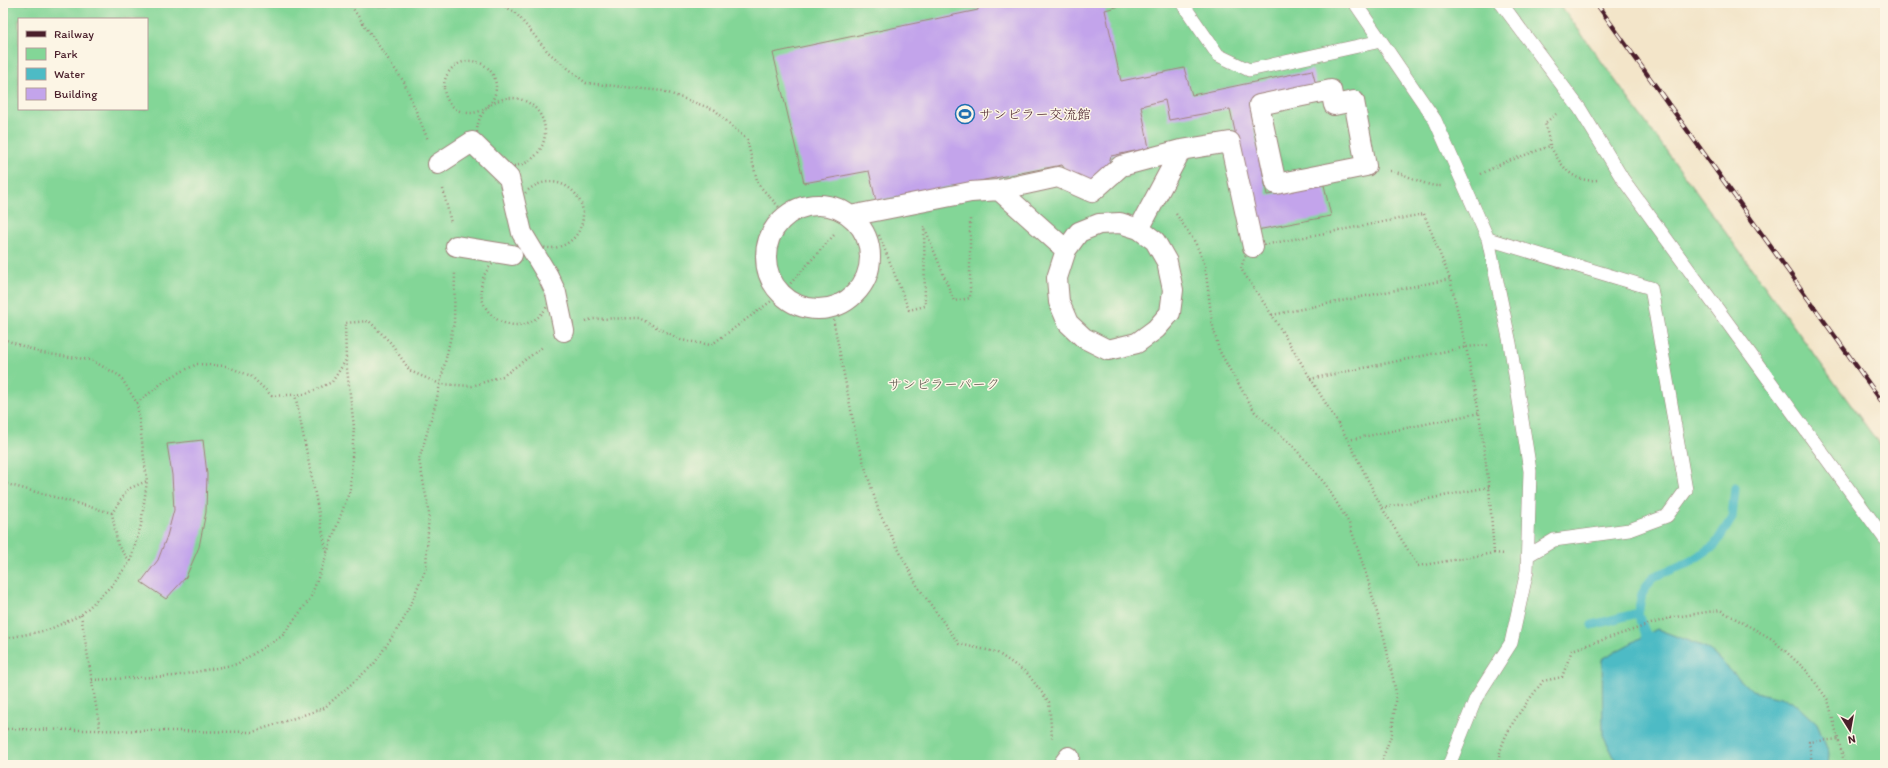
<svg xmlns="http://www.w3.org/2000/svg" width="1888" height="768" viewBox="0 0 1888 768" font-family="Itim,'Klee One',sans-serif">
<style>
.green{fill:#83d697;stroke:#667a61;fill-rule:evenodd}
.water{fill:#4dbbc5;stroke:#4c6d78}
.lines{fill:none;stroke-linecap:round;stroke-linejoin:round}
.stream{stroke:#4dbbc5;stroke-width:9}
.building{fill:#c3a4eb}
.service-casing{stroke:#9e827a;stroke-width:14}
.pedestrian-casing{stroke:#9e827a;stroke-width:22}
.path{stroke:#9e827a;stroke-width:2.5;stroke-dasharray:1 3;stroke-linecap:butt}
.service{stroke:#fff;stroke-width:13}
.pedestrian{stroke:#fff;stroke-width:20}
.rail-casing{stroke:#4a1f2b;stroke-width:4.5}
.rail{stroke:#fcf5e5;stroke-width:3;stroke-dasharray:9;stroke-linecap:butt}
.labels{text-anchor:middle;dominant-baseline:central;stroke-width:3;stroke-linejoin:round;paint-order:stroke}
.poi-label{font-size:14px;fill:#4a1f2b;stroke:#fcf5e5;text-anchor:start}
.park-label{font-size:14px;fill:#5b564b;stroke:#fcf5e5}
</style>
<rect width="100%" height="100%" fill="#fcf5e5"/>
<filter id="ink" filterUnits="userSpaceOnUse"><feTurbulence type="fractalNoise" baseFrequency=".025" numOctaves="2"/><feDisplacementMap in="SourceGraphic" scale="8" xChannelSelector="R" yChannelSelector="G"/><feConvolveMatrix kernelMatrix="1 2 1 2 8 2 1 2 1" color-interpolation-filters="sRGB"/></filter>
<filter id="wash" filterUnits="userSpaceOnUse"><feTurbulence type="fractalNoise" baseFrequency=".012" numOctaves="4" result="noise"/><feDisplacementMap in="SourceGraphic" scale="16" xChannelSelector="R" yChannelSelector="G"/><feGaussianBlur stdDeviation="0.9" result="paint"/><feColorMatrix in="noise" values="0 0 0 0 0 0 0 0 0 0 0 0 0 0 0 0 0 1.4 0 .05"/><feComposite in="paint" operator="in"/></filter>
<g filter="url(#wash)">
<rect width="100%" height="100%" fill="#f3e5c9"/>
<path class="green" d="M3,3h1556l326,449v313h-1882zM19,19h128v90h-128z"/>
<path class="water" d="M1657,629l50,19 45,43 40,10 25,23 12,29 -1,12h-210l-15,-30 -1,-76z"/>
<g class="lines">
<path class="stream" d="M1592,625l46,-12
M1650,646l-12,-33 4,-19 11,-17 35,-14 27,-18 17,-27 3,-30"/>
</g>
<g id="blocks">
<path class="building" d="M978,3h145l1,2 -19,5 16,71 63,-13 8,27 120,-25 4,15 -67,16 18,94 57,-10 7,31 -74,14 -27,-121 -61,11 -4,-20 -24,6 8,42 -38,8 -6,21 -15,7 -16,-1 -12,-18 -186,36 -7,-30 -65,12 -31,-130 205,-43z
M203,440l4,34 -1,38 -7,35 -13,30 -20,22 -25,-17 17,-22 9,-24 7,-26 -2,-35 -5,-31z"/>
</g>
</g>
<g filter="url(#ink)">
<use href="#blocks" fill-opacity="0" stroke="#9e827a" stroke-width="1"/>
<g class="lines">
<g class="service-casing">
<path id="service" d="M1182,3l36,52 31,15 132,-29
M1355,3l80,117 53,119 22,104 20,128 -3,100 -16,72 -35,55 -27,67
M1501,3l79,106 42,69 263,361
M1488,239l163,49 35,202 -19,26 -38,14 -75,10 -27,16"/>
</g>
<g class="pedestrian-casing">
<path id="pedestrian" d="M1331,90l3,15 20,-4 12,65 -90,18 -17,-79z
M438,164l34,-22 37,36 13,55 26,43 8,17 8,38
M999,190l67,60 13,-18 20,-8 21,-1 19,6 42,-79
M766 257a52 52 0 1 1 104 0a52 52 0 1 1-104 0Z
M850,216l121,-24 28,-2 59,-13 34,15 29,-26 60,-16 49,-8 23,105
M456,246l56,9
M1066,250l-9,28 2,24 9,21 16,15 24,12 29,-7 19,-14 14,-16 3,-23 -6,-28 -12,-21 -16,-12
M1063,765l6,-8"/>
</g>
<path class="path" d="M349,3l55,79 24,58
M498,3l17,9 33,40 38,31 77,8 52,19 32,30 11,44 29,32
M444 87a26 26 0 1 1 52 0a26 26 0 1 1-52 0Z
M477 132a34 34 0 1 1 68 0a34 34 0 1 1-68 0Z
M1550,145l-5,-22 11,-9
M1390,171c17,2 34,16 51,15
M1481,174l22,-11 47,-17c12,20 21,37 48,34
M517 215a33 33 0 1 1 66 0a33 33 0 1 1-66 0Z
M443,189l8,34
M1176,214l19,28 10,23 7,57 7,28 11,20 25,42 38,34 33,39 23,38 18,54 18,64 11,52 -4,40 -12,32
M1424,214l26,65 16,68 13,66 10,74 5,66 -76,13 -36,-58 -34,-68 -76,-125 -31,-46 3,-11 9,-11z
M879,235l30,75 16,-4 -1,-80 30,75 16,-3v-81
M481 290a35 35 0 1 1 70 0a35 35 0 1 1-70 0Z
M831,308l26,133 22,71 39,75 41,57 37,8 31,21 22,29 3,36
M1272,315l178,-36
M586,321l6,-2 47,-1 42,22 30,5 70,-51 53,-59
M3,339l39,14 49,7 29,16 17,27 10,78 -6,44 -11,37 -19,24 -30,29 -33,15 -45,9
M1310,379l156,-32 22,-2
M137,403l30,-24 30,-15 29,2 25,10 21,20 34,-2 26,-12 14,-22 -1,-37 24,-2 22,22 19,28 30,13 32,2 31,-10 41,-30
M1348,440l131,-27
M3,483l109,30
M1382,508l107,-21
M327,553l23,-63 4,-63 -8,-66
M1494,553l11,1
M130,561l-12,-15 -6,-33 16,-24 19,-8
M81,615l19,115
M92,680l83,-4 62,-12 45,-28 28,-37 17,-45 -32,-160
M3,729l250,3 71,-24 50,-44 30,-45 22,-51 3,-57 -10,-51 17,-58 18,-79 1,-52
M1498,765c2,-32 27,-59 45,-84l19,-4 10,-27 97,-32 51,-8 52,29 34,31 22,30 17,65
M1806,765l6,-1 -3,-22 30,-3"/>
<use href="#service" class="service"/>
<use href="#pedestrian" class="pedestrian"/>
<g class="rail-casing">
<path id="rail" d="M1596,3l289,403"/>
</g>
<use href="#rail" class="rail"/>
</g>
</g>
<defs>
<g id="stadium-ring" transform="scale(1)"><circle r="9.5" fill="#fcf5e5" stroke="#1f6fb2" stroke-width="1.5"/><path d="M0-5a6.5 5 0 1 0 0 10a6.5 5 0 1 0 0-10ZM-3.5-1.8h7v3.6h-7Z" fill="#1f6fb2"/></g>
</defs>
<g fill-rule="evenodd">
<use href="#stadium-ring" x="965" y="114"/>
</g>
<g class="labels">
<g class="poi-label">
<text x="979" y="114">サンピラー交流館</text>
</g>
<g class="park-label">
<text x="944" y="384">サンピラーパーク</text>
</g>
</g>
<rect width="1888" height="768" fill="none" stroke="#fcf5e5" stroke-width="16"/>
<rect x="18" y="18" width="130" height="92" fill="#fcf5e5" stroke="#b59f9b"/>
<rect x="26" y="31" width="20" height="6" fill="#4a1f2b" stroke="#b59f9b"/>
<text x="54" y="38" font-size="12" fill="#4a1f2b">Railway</text>
<rect x="26" y="48" width="20" height="12" fill="#83d697" stroke="#b59f9b"/>
<text x="54" y="58" font-size="12" fill="#4a1f2b">Park</text>
<rect x="26" y="68" width="20" height="12" fill="#4dbbc5" stroke="#b59f9b"/>
<text x="54" y="78" font-size="12" fill="#4a1f2b">Water</text>
<rect x="26" y="88" width="20" height="12" fill="#c3a4eb" stroke="#b59f9b"/>
<text x="54" y="98" font-size="12" fill="#4a1f2b">Building</text>
<g transform="translate(1850 730) rotate(169)" stroke="#fcf5e5" stroke-width="3" paint-order="stroke">
<path d="M0-3L7 15L0 10L-7 15Z" fill="#4a1f2b"/>
<text y="-6" font-size="11" font-weight="bold" text-anchor="middle" fill="#4a1f2b">N</text>
</g>
</svg>
